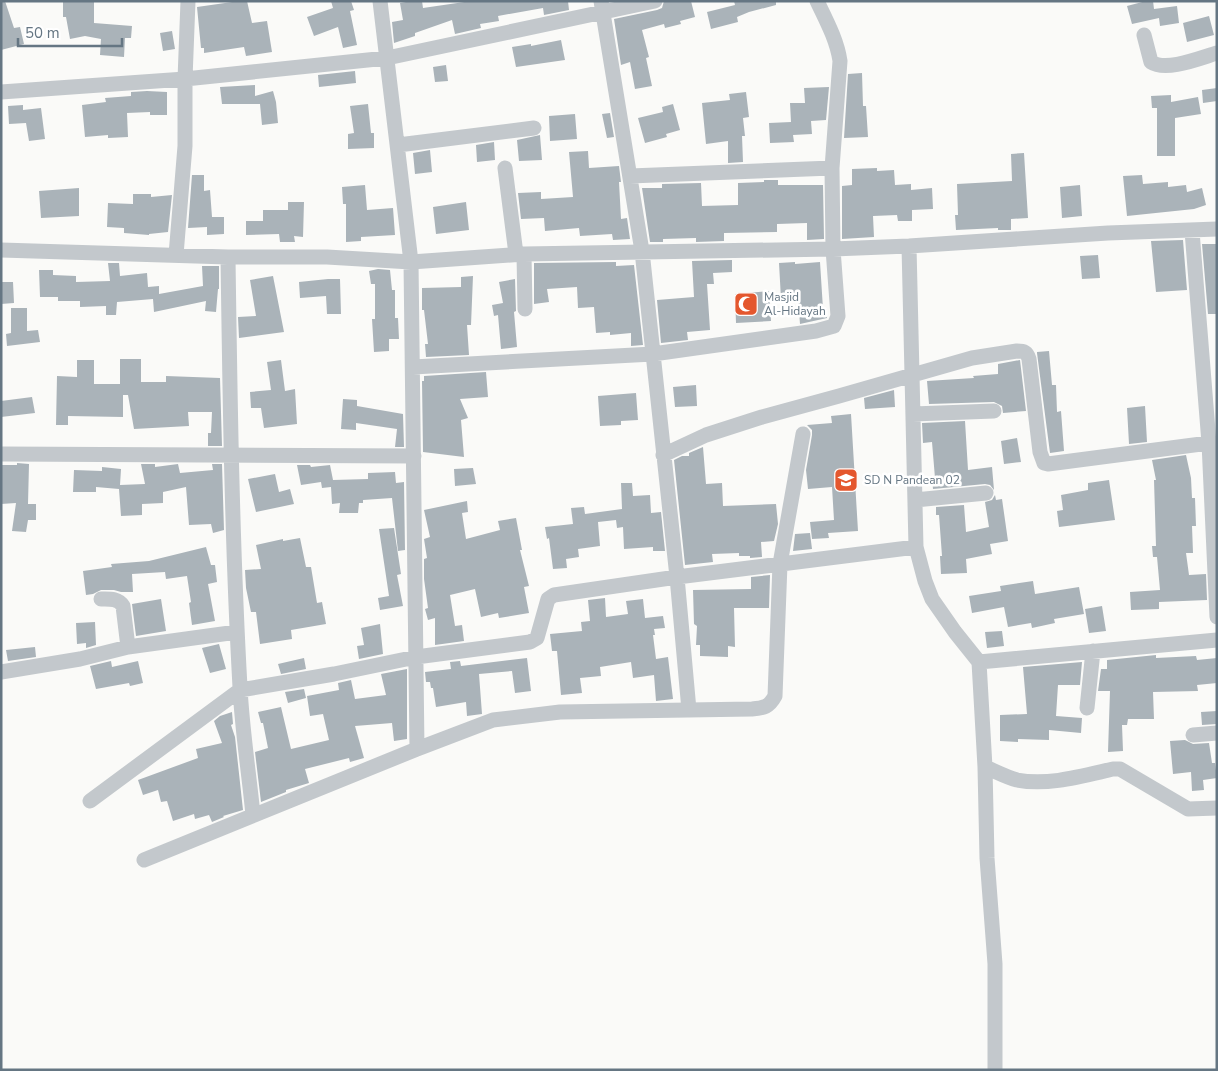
<svg xmlns="http://www.w3.org/2000/svg" width="1218" height="1071" viewBox="0 0 1218 1071" font-family="'Nunito Sans',sans-serif">
<style>
.building{fill:#aab3b9}
.lines{fill:none;stroke-linecap:round;stroke-linejoin:round}
.street{stroke:#c3c8cc;stroke-width:15}
.labels{text-anchor:middle;dominant-baseline:central;stroke-width:5;stroke-linejoin:round;paint-order:stroke}
.poi-label{font-size:12px;fill:#657683;stroke:#fff;text-anchor:start}
</style>
<rect width="100%" height="100%" fill="#fafaf8"/>
<path class="building" d="M1,1h4l9,27 6,-1 4,17 -23,6z
M63,1h31v22l38,3 -1,12h-6l-1,19 -24,-2 1,-16 -16,-3 -15,3 -4,-22h-3z
M239,1h8l5,22 15,-2 5,31 -26,4 -2,-9 -40,6v-5h-3l-4,-41z
M331,1h20l3,9 -4,1 7,34 -14,3 -5,-21 -24,9 -7,-19 26,-9z
M412,1h10l1,7 48,-7h97l1,9 -25,5 -1,-7 -45,8 1,5 -19,3 1,4 -26,6 -3,-14 -37,13v3l-21,7 -2,-21 11,-2 -3,-17z
M664,1h27l4,16 -15,4 1,3 -16,4 -1,-4 -22,6 7,27 -3,1 6,28 -17,3 -5,-27 -9,3 -7,-46 43,-9 5,-2z
M734,1h42v4l-27,7 -12,5 1,5 -27,7 -4,-17 28,-7z
M1146,1h7l1,8 23,-3 2,17 -19,3 -1,-8 -27,6 -5,-18z
M1209,16l5,19 -27,7 -4,-19z
M172,31l3,18 -12,2 -3,-18z
M561,40l4,20 -49,7 -4,-20 19,-3v2z
M446,65l2,16 -13,1 -2,-15z
M355,71l1,12 -37,4 -1,-12z
M862,73l1,33h3l2,31 -24,1 4,-64z
M255,85v11l18,-5 3,11 2,21 -16,2 -2,-21h-38l-2,-17z
M829,87l-3,33 -15,1 1,13 -19,1 1,7 -24,1 -1,-20 22,-1 -1,-19h15l-1,-15z
M1217,88v13l-14,2 -1,-13z
M147,91l20,1v23h-17v-3l-23,1 1,24 -20,1v-3l-23,2 -3,-32 24,-3 -1,-4 26,-2v-4z
M746,92l3,25 -6,1 2,18h-3l1,26 -15,1v-22l-22,3 -4,-41 28,-3 -1,-6z
M1171,95v7l27,-5 3,17 -26,4v38h-18v-48h-5l-1,-12z
M368,104l3,29h3v15l-26,1v-15l6,-1 -4,-27z
M673,104l7,26 -14,4 1,3 -22,6 -7,-25 25,-6 -1,-5z
M23,105v5l18,-2 4,31 -16,2 -3,-18 -17,1 -1,-18z
M610,113l4,24 -7,1 -5,-24z
M575,114l2,25 -27,2 -1,-25z
M540,135l2,25 -23,1 -2,-21z
M494,142l1,18 -18,2 -1,-17z
M430,150l2,22 -17,2 -2,-21z
M588,151l1,17 30,-2 2,16h-2l2,37 6,-1 3,21 -17,1 -1,-6 -32,2 -1,-8 -34,3 -1,-13 -23,1 -3,-26 23,-1v7l32,-2 -4,-45z
M1024,153l4,65 -17,1v11h-13v-2l-42,2 -1,-15h3l-1,-31 55,-3 -1,-27z
M877,168v3l17,-1 1,15 16,-1v6l21,-2 1,21 -21,1v11h-14l-1,-6 -24,1 1,21 -32,2v-53l10,-1v-16z
M192,175h12v16l6,-1 2,27h12v17l-17,1v-8l-19,1z
M1142,175l1,9 25,-2v5l18,-2 1,7 15,-4 4,17 -12,4 -67,7 -4,-40z
M764,180h14v5h45l1,54 -17,1v-17l-30,1v8l-53,1v8l-28,1v-4l-33,1v3h-13l-8,-54h20v-4l39,-1 1,23 36,-1v-22l26,-1z
M365,185l2,25 26,-2 2,27 -34,2v4l-15,1v-38h-3l-1,-17z
M1080,185l2,31 -20,2 -2,-31z
M79,188v28l-38,2 -2,-27z
M133,194h18v3l21,-2 -4,37 -19,2v1l-25,-2v-5l-17,-1 1,-24 25,1z
M288,202h16l-1,35 -9,-1 1,6h-15l-1,-8 -33,1v-14h17v-11h25z
M466,202l3,28 -33,4 -3,-27z
M1183,240l4,50 -31,2 -5,-51z
M1202,244h15v70h-9z
M1098,255l2,23 -18,1 -2,-23z
M732,260v12l-19,1 1,11h-7l3,46 -23,2 1,8 -27,3 -4,-43 37,-3 -2,-36z
M616,262v4l18,-1 9,80 -12,1v-13l-21,2v-3l-14,1 -2,-26 -16,1 -1,-21 -30,2 2,13 -15,2v-41z
M795,262v2l25,-2 3,47h4v9l-27,6 -2,-26 -17,1 -2,-36z
M108,263h11l1,13 27,-3 1,14 11,-1v8l44,-8 -1,-20h17v23h-1l-2,23 -11,-1 1,-10 -52,11 -1,-13 -36,3 -1,13h-10v-9l-26,1v-6h-22v-4h-18l-1,-27h14v5l23,1v6l34,-1z
M378,269l12,1 2,20h3v28h3l1,21h-10v12l-15,1 -2,-33h3v-35h-4l-2,-13z
M273,276l11,56 -45,6 -1,-21 18,-1 -6,-36z
M473,276l-2,49h-4l2,30 -43,2 -1,-13h3l-4,-34h-2v-22l39,-1v-10z
M328,279h12l1,35h-14l-1,-18 -26,2 -1,-16z
M515,279l1,32 -2,1 3,35 -16,2 -3,-34 -4,1 -2,-11 11,-2 -4,-21z
M1,282h12l1,21 -13,1z
M769,291l2,30 -35,2 -1,-29z
M11,308h16v23l11,-1 2,12 -33,4 -1,-12 5,-1z
M1049,351l3,34h4l1,27 4,-1 3,40 -14,2 -13,-100v-1z
M120,359h21v23h25v-6l54,2 2,68h-14v-13h3l1,-21h-24l1,14 -55,3 -6,-34h-5v22l-55,-1v9h-12l1,-49 20,1v-17h17v24h26z
M281,360l4,31 10,-2 2,35 -33,4 -3,-20h-10l-1,-16 21,-2 -4,-28z
M1020,360l6,51 -23,2 -1,-7 -8,-4 -65,2 -2,-23 47,-3 -1,-2 25,-2v-10z
M486,372l2,25 -28,2 8,19 -7,2 3,37 -41,-5 -1,-71h2v-5z
M696,385l1,21 -22,1 -2,-20z
M894,390l1,17 -30,2 -1,-11z
M636,393l2,27 -17,1v4l-21,1 -2,-30z
M32,397l3,16 -34,4v-16z
M343,399l14,1v6l46,8 1,33h-9l2,-18 -41,-6v7l-15,-1z
M1145,406l2,36 -18,2 -2,-36z
M851,414l7,117 -30,2 1,5 -17,1 -2,-17 24,-2 -2,-33 -24,2 -2,-19 6,-35v-5l-5,-5 25,-2 -1,-7z
M965,421l3,49 24,-3 2,23 -4,-5 -5,-1 -52,5 -1,-11h3l-3,-36 -9,1 -1,-20z
M1017,438l4,24 -17,2 -3,-23z
M703,447l3,37 16,-1 1,23 53,-2 2,20 -4,17 -13,1 1,15 -12,1v-2h-11v-3l-27,1 1,8 -28,3 -11,-105 8,-4h7v-3z
M1186,455l5,23 1,20h3l1,28h-4l1,27h-7l3,22 17,-1 1,26 -48,2v7l-28,1 -1,-18 30,-2 -3,-33h-4l-1,-11h4l-2,-66h2l-4,-20z
M17,463l12,1 -1,40h8v16h-8l-2,12 -14,-1 4,-28 -15,1v-39h16z
M141,464h14v3l23,-3 2,9 33,-3 -1,-6h10l2,66 -11,3 -2,-9 -22,1 -3,-38 -23,5v11l-21,1v11l-21,1 -2,-27 -23,-2v5h-23l1,-22 28,1v-4l19,2 -1,16 25,-1z
M297,465h13l1,2 19,-2 3,15 35,-1v-6l27,-1 1,11 8,-1 1,68 -7,1 -6,-53 -29,2v3h-4l-1,10h-19l1,-10 -8,1 -1,-17 -9,1 -1,-6 -20,3z
M473,468l3,16 -21,2 -1,-17z
M275,474l4,18 11,-3 4,15 -38,8 -8,-33z
M1109,480l6,40 -56,7 -2,-16 6,-1 -2,-15 27,-5v-7z
M621,483h11l1,13 17,-1 1,18 10,-1 4,39h-12v-4l-29,2 -1,-22 -6,1 -1,-8 -18,2 2,24 -22,3 1,8 -13,2 1,9 -14,1 -4,-31 -2,1 -2,-12 28,-3 -2,-16 13,-1 1,7 37,-5z
M995,495l1,5 6,-1 6,42 -18,3 2,10 -26,5 1,14 -26,1 -1,-18h2l-3,-41h-3v-8l28,-2 2,27 23,-5 -4,-25 7,-2z
M467,501l1,11 -6,1 4,26 34,-9 -2,-9 18,-3 6,32h-2l9,36 -5,1 5,26 -30,5 -1,-5 -17,4 -6,-28 -25,6 5,31 7,-1 2,16 -29,4v-27l-7,2 -3,-11 3,-1 -4,-29v-20l3,-1 -3,-19 6,-2 -6,-27z
M394,528l7,46 -4,1 6,31 -23,4 -2,-12 11,-2 -10,-67z
M810,533l2,16 -19,2 2,-17z
M300,538l6,29h5l6,36 5,-1 4,22 -35,6 1,9 -32,5 -4,-32h-5l-5,-24 -1,-18 16,-1 -5,-24 27,-6v2z
M206,547l5,18h4l2,17 -9,2 7,37 -23,4 -3,-22 2,-1 -4,-26 -21,3 -1,-7 -33,2 1,18h-12l-7,-2h-13l-8,4 -7,1 -3,-24 29,-4 -1,-3 38,-3z
M770,575l-1,33h-35l1,39 -7,-1v11l-28,-1v-11h-4l1,-19 -3,-2 -1,-34 58,-1v-12z
M1033,581l2,13 44,-7 5,27 -30,5 1,4 -23,5 -1,-5 -23,4 -4,-20 -32,6 -3,-17 32,-5 -1,-5z
M605,598l1,19 22,-3 -2,-13 17,-2 2,19 18,-2 2,12 -11,1 1,6h-2l3,24 12,-2 5,42 -17,2 -2,-26 -21,3 -2,-16 -31,5 1,9 -21,2 2,15 -21,2 -4,-44h-5l-2,-17 32,-3 -1,-9 9,-1 -2,-21z
M161,599l5,32 -30,5 -4,-32z
M1102,606l4,25 -17,2 -4,-24z
M95,622l1,23 -10,3v-5l-9,1 -1,-21z
M380,624l3,30 -24,5 -2,-13 7,-1 -3,-17z
M1002,631l2,15 -17,2 -2,-16z
M219,644l7,25 -16,4 -8,-25z
M35,647l1,10 -28,4 -2,-11z
M1156,655v3l40,-2 1,4 20,-2v25l-20,2 1,6 -45,1 1,27h-26l-1,6h-5l1,26 -15,1 2,-61h-12l3,-22h6v-9z
M304,658l2,11 -25,5 -3,-10z
M527,658l4,33 -16,2 -3,-22 -33,3 3,40 -15,2 -1,-14 -30,5 -3,-19h-2l-1,-6h-4l-1,-10 26,-3 -1,-7 10,-1 1,5z
M111,661l1,6 26,-6 5,22 -13,3 -1,-3 -33,6 -6,-23z
M1082,662l-2,23h-22l-2,31 26,2 -1,15 -32,-3v10l-31,-1v3l-18,-1v-26l27,-1 -4,-47z
M407,669v70l-13,2 -2,-18 -37,3 9,32 -14,4 -1,-4 -44,11 4,14 -23,7v2l-25,10 -6,-50 13,-4 -5,-25h-2l-3,-11 23,-5 10,42 38,-9 -6,-26 -13,2 -3,-20 32,-6 -1,-7 13,-3 4,19 31,-4 -5,-21z
M304,689l2,9 -18,5 -3,-11z
M1217,711v13l-15,1 -1,-13z
M232,712l1,12 -2,1 4,12 8,73 -20,6 1,1 -12,5 -3,-7 -14,4 -1,-5 -21,7 -6,-20 -6,1 -3,-12 -15,5 -5,-15 60,-22 -2,-9 26,-6 -8,-22 6,-5z
M1185,740l8,4 16,-1 3,20h3l2,15 -14,2 1,10 -12,1 -1,-19 -18,2 -3,-33z"/>
<g class="lines">
<path class="street" d="M380,1l31,261 6,487
M601,1l41,250 35,326 12,133
M1144,35l7,27c15,10 49,-4 66,-9
M1,92l184,-13 202,-21 268,-57
M398,145l136,-17
M505,168l11,86
M630,176l202,-8
M1192,231l17,212 8,174
M909,246l7,301 9,34 7,18 23,33 24,30 6,105 2,91 8,106v106
M1,250l227,7h99l84,5 113,-8 309,-5 76,-3 199,-13 109,-4
M524,254l1,55
M176,255l9,-109v-67l3,-78
M228,257c2,144 4,287 12,430 2,43 9,86 13,128
M413,367l240,-13 163,-23 18,-5 4,-10 -5,-67 -1,-81 8,-107c-3,-21 -14,-41 -23,-60
M913,414l81,-3
M1,454l413,2
M663,455l43,-20 56,-18 77,-21 133,-38 45,-7c7,0 10,1 12,8l11,93 4,11 4,1 161,-21
M915,500l71,-7
M101,599c8,0 17,-1 22,7l5,41
M979,662l238,-22
M1,672l79,-13 48,-12 109,-15
M1087,708l6,-57
M1193,735l24,-2
M985,767c10,4 21,10 32,13 31,6 65,-4 96,-11h7l68,40 29,-1
M90,801l150,-111 94,-16 82,-17 114,-15 7,-4 11,-39 6,-4 123,-18 239,-30
M144,860l273,-111 76,-29 67,-8 192,-3c12,-1 17,-2 23,-13l5,-132 23,-130"/>
</g>
<defs>
<g id="mosque-square" transform="scale(1.25)"><rect x="-9" y="-9" width="18" height="18" rx="4" fill="#e4572e" stroke="#fff"/><path d="M3.5-4.9A6 6 0 1 0 3.5 4.9A5 5 0 1 1 3.5-4.9Z" fill="#fff"/></g>
<g id="school-square" transform="scale(1.25)"><rect x="-9" y="-9" width="18" height="18" rx="4" fill="#e4572e" stroke="#fff"/><path d="M0-5L7-2L0 1L-7-2ZM-4 1L0 2.5L4 1V4Q0 6-4 4Z" fill="#fff"/></g>
</defs>
<g fill-rule="evenodd">
<use href="#mosque-square" x="746" y="304"/>
<use href="#school-square" x="846" y="480"/>
</g>
<g class="labels">
<g class="poi-label">
<text x="764" y="297">Masjid<tspan x="764" dy="14">Al-Hidayah</tspan></text>
<text x="864" y="480">SD N Pandean 02</text>
</g>
</g>
<rect width="1218" height="1071" fill="none" stroke="#657683" stroke-width="5"/>
<path d="M18 38v8h104v-8" fill="none" stroke="#657683" stroke-width="2.5"/>
<text x="25" y="38" font-size="15" fill="#657683" stroke="#ffffff" stroke-width="4" paint-order="stroke">50 m</text>
</svg>
